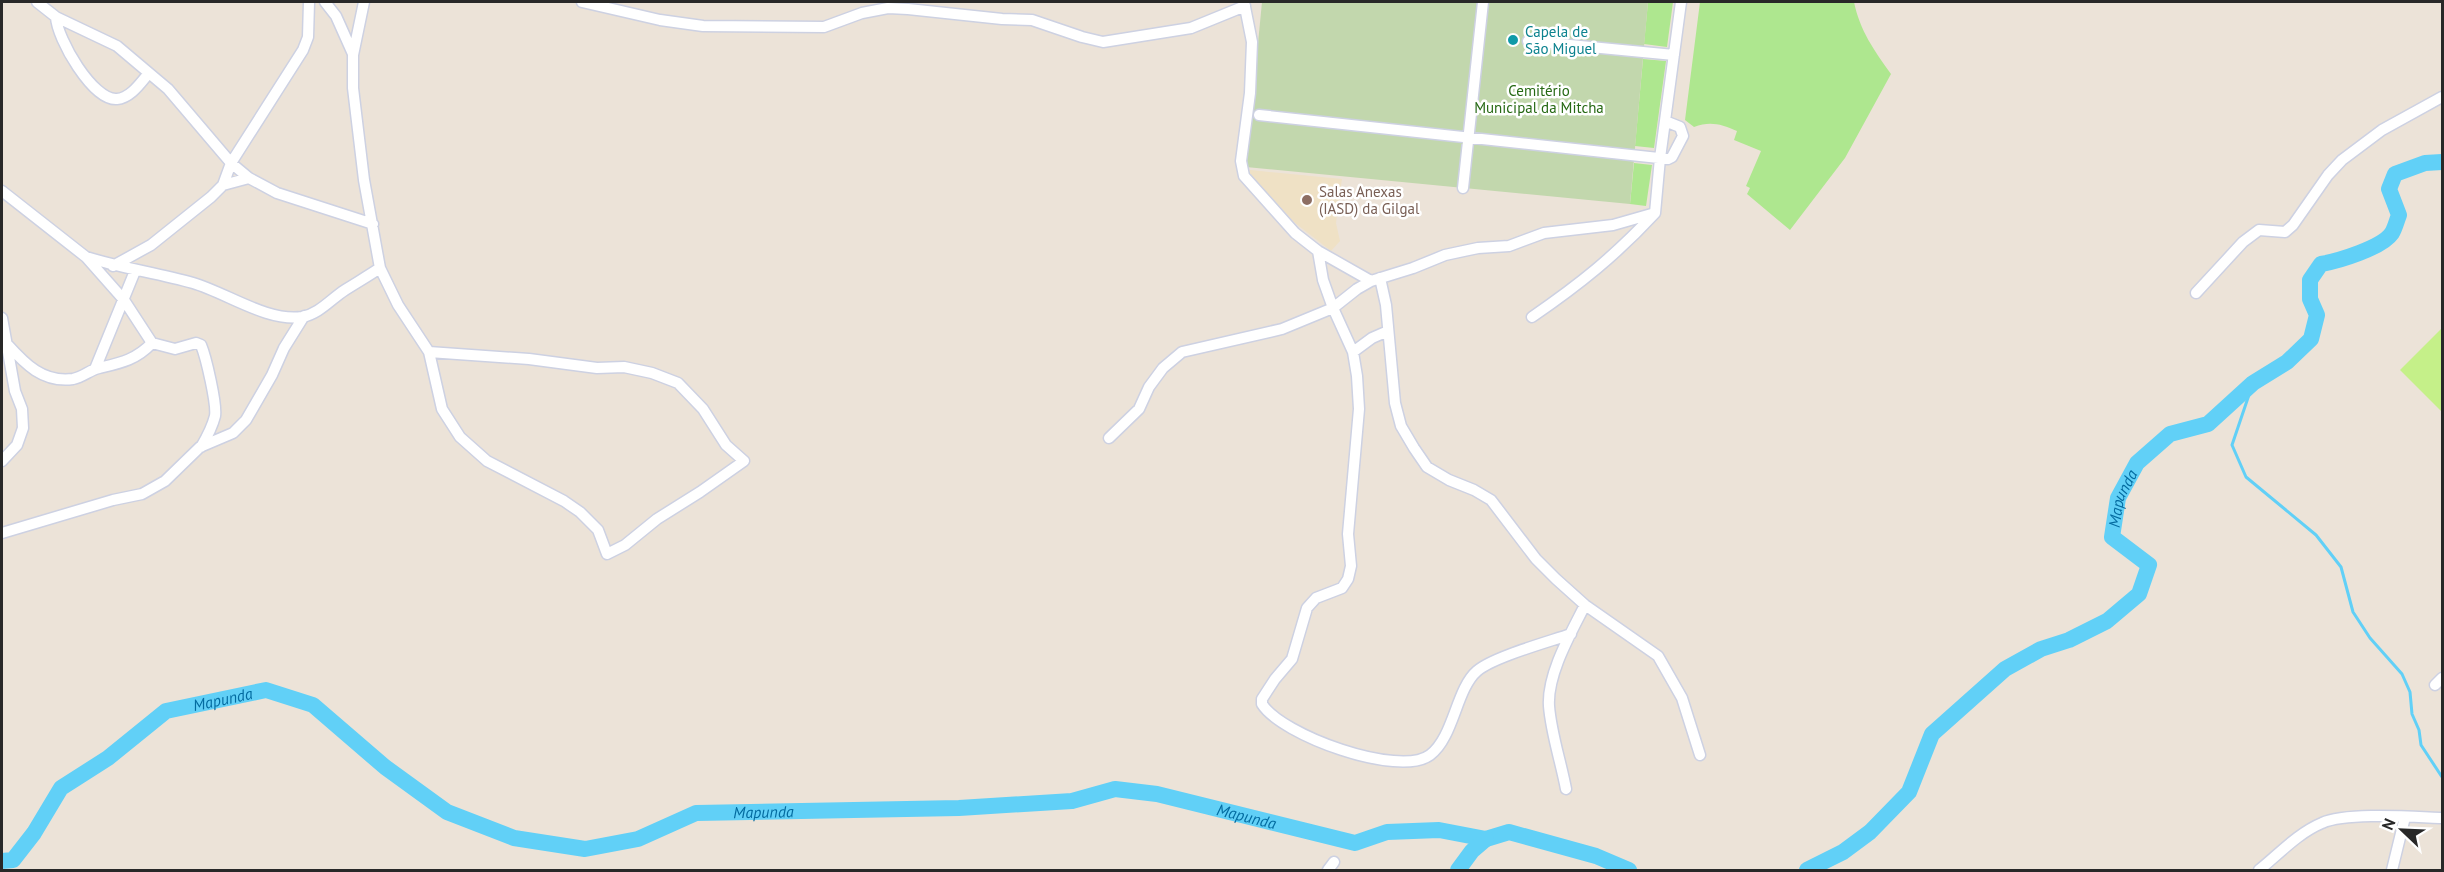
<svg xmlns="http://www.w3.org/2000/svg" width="2444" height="872" viewBox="0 0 2444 872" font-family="'PT Sans',sans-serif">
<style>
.education{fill:#efe1c5}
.green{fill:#aee78f}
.cemetery{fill:#c2d7ad}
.pitch{fill:#c5f089}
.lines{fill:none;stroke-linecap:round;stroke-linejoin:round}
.stream{stroke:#61d0f7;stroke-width:3}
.river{stroke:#61d0f7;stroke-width:16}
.minor-casing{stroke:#cdd1e2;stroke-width:13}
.minor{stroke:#fff;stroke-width:10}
.culture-dot{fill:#0f9aa8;stroke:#fff;stroke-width:2}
.education-dot{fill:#8d6e63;stroke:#fff;stroke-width:2}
.labels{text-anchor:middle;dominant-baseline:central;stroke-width:5;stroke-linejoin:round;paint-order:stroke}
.culture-label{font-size:15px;fill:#0d838f;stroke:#fff;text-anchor:start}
.park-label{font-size:15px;fill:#266914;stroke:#fff}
.education-label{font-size:15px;fill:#785e54;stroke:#fff;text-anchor:start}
.water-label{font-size:16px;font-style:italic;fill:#036ba0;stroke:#fff}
</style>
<rect width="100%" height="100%" fill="#ece3d8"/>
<path class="education" d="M1250,170l92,9 -6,44 4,18 -9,10 -37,-29 -45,-49z"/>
<path class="green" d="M1648,2h25l-6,45 -23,-3z
M1700,2h154c6,29 20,48 37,72l-46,84 -55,72 -43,-36 3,-6 -4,-2 15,-35 -27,-11 3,-9c-16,-7 -27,-10 -43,-4l-9,-7z
M1643,59l23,2 -12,87 -19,-2z
M1634,163l18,2 -6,41 -16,-2z"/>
<path class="cemetery" d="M1262,2h386l-18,202 -384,-37z"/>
<path class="pitch" d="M2442,328v84l-42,-42z"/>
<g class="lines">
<path class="stream" d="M2253,383l-21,62 14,32 70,58 25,32 12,45 17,26 32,36 8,18 2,22 7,16 2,15 21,32"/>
<g class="river">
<path id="s1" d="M2,861l11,-1 21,-27 27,-45 47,-30 58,-47 100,-21 47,15 72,62 62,45 67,26 71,11 53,-10 58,-26 263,-5 113,-7 43,-12 42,5 198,49 32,-11 52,-2 47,9 23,-7 87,24 33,14"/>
<path d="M1458,870l14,-19 14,-12"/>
<path id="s2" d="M1807,870l36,-18 27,-20 39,-40 23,-58 73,-65 36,-20 28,-9 38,-19 32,-27 10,-29 -37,-28 6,-39 19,-35 33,-29 38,-10 45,-41 34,-21 24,-23 6,-24 -7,-16v-19l11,-16c17,-3 61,-16 71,-31 3,-5 5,-13 7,-18l-10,-26 6,-15 30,-11 17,-1"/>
</g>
<g class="minor-casing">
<path id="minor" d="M37,2l19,15 61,29 32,27 19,16 63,74 18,15 28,15 96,31
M325,2l11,14 17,38
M364,2l-11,53v33l11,92 16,88 18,37 31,47 13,57 18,28 27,24 77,40 16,11 18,18 9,24 18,-9 32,-26 43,-27 44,-31 -18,-16 -23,-36 -25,-26 -26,-10 -28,-6 -27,1 -68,-9 -100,-7
M582,2l78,18 43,6 121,1 38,-14 26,-5 20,1 94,10 30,1 50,17 21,5 88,-14 54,-22
M1244,2l8,40 -2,51 -9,68 3,15 51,57 23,18 53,30
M56,17c1,22 37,84 61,82 14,-1 24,-17 32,-26
M1528,41l146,14
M1259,115l409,44 4,-2 11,-21 -3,-9 -15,-6
M223,185l26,-7
M1463,188l20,-186
M2,191l84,66 38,43 28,43 23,6 21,-6 5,2c5,12 16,59 14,71 -3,12 -8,21 -14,31
M1655,213l5,-55 21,-156
M1318,251l5,29 10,28 20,44 4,24 2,33 -11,125 3,32 -3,13 -6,9 -26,10 -9,10 -15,51 -17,20 -13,20v5c19,31 137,74 168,51 24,-18 26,-66 47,-84 16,-14 71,-29 94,-37
M86,257c35,11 72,16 107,26 34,10 74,39 109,34 17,-3 29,-18 43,-27 11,-7 23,-14 35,-22
M113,266l38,-21 60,-48 12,-12 8,-22 72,-113 5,-13 1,-35
M1380,278l6,27 9,98 6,23 13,22 13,19 22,13 25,10 17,10 45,59 20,20 29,26 73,51 24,42 18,57
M2196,293l47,-51 16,-12 26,2 8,-7 35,-50 14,-15 40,-30 60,-33
M1532,317c48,-33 83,-61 123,-104
M2,318l13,73 7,18 1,19 -6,17 -15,16
M7,344c18,20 36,39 66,35 10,-2 17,-9 26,-11 21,-5 37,-8 53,-25
M1353,352l19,-14 16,-7
M95,369l40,-98
M1109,438l30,-29 10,-22 14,-19 19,-16 100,-23 51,-21 24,-19 14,-8 42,-13 32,-13 33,-7 31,-2 35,-13 69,-8 42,-12
M2,533l111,-33 29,-6 23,-13 35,-34 33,-14 13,-13 26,-45 12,-27 20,-32
M2435,685l7,-7
M1566,789c-5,-27 -15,-56 -17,-83 -2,-32 22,-73 36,-101
M1328,870l6,-8
M2259,870c20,-16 39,-37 63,-47 24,-11 92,-6 120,-5
M2392,870l13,-53"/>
</g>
<use href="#minor" class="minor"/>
</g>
<circle class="culture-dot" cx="1513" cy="40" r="6"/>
<circle class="education-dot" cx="1307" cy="200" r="6"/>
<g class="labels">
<g class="culture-label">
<text x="1525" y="31">Capela de<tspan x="1525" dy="17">São Miguel</tspan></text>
</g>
<g class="park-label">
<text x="1539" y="90">Cemitério<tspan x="1539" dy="17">Municipal da Mitcha</tspan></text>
</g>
<g class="education-label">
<text x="1319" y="191">Salas Anexas<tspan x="1319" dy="17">(IASD) da Gilgal</tspan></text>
</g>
<g class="water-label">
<text stroke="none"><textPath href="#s2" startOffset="562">Mapunda</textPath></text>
<text stroke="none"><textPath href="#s1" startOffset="286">Mapunda</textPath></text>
<text stroke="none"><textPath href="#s1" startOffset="880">Mapunda</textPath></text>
<text stroke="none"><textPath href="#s1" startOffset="1368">Mapunda</textPath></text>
</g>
</g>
<rect width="2444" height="872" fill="none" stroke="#282828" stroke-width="6"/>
<g transform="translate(2402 830) rotate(293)" stroke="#ffffff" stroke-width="4.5" paint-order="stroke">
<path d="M0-4.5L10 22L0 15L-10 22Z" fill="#282828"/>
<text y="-9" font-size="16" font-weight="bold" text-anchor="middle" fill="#282828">N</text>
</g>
</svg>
